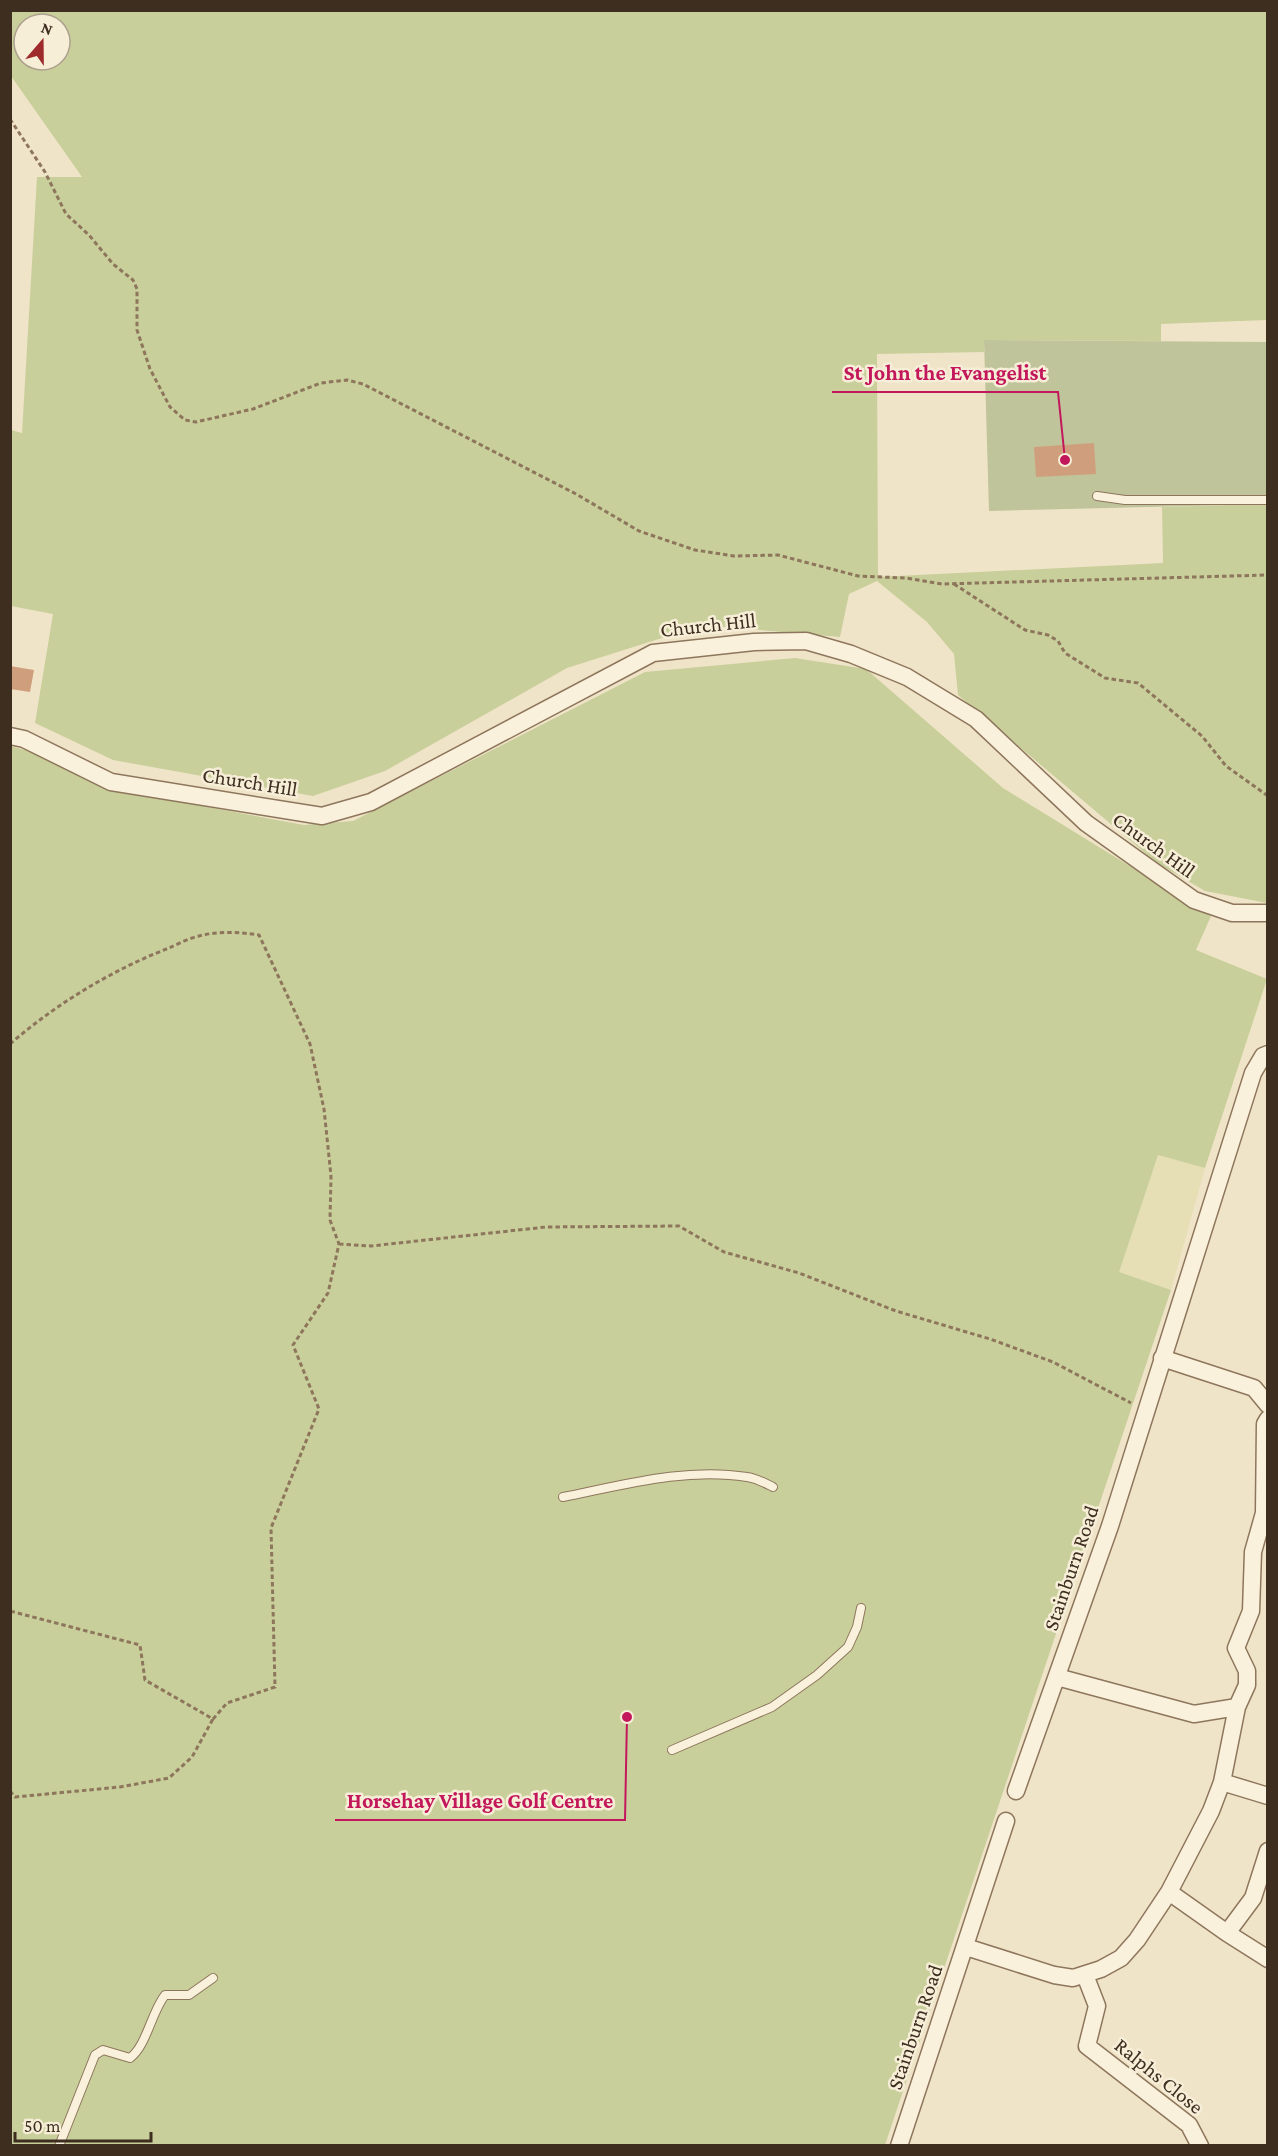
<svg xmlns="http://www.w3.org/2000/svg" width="1278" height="2156" viewBox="0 0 1278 2156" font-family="'Crimson Pro',serif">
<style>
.farmland{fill:#e6deb5}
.green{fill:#c9cf9b;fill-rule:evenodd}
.cemetery{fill:#bfc49a}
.building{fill:#cf9f7d}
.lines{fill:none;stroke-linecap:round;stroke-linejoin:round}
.service-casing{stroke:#8d765c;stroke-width:10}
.minor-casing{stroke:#8d765c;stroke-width:19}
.path{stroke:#8d765c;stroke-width:3;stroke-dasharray:4.5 3;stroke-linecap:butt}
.service{stroke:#faf1dc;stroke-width:8}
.minor{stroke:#faf1dc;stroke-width:16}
.labels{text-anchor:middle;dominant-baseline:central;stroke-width:5;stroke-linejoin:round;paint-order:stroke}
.street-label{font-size:21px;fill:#3d2e20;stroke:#f7eed8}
.leader{fill:none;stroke:#c2185b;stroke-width:2}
.callout-dot{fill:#c2185b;stroke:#f7eed8;stroke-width:2}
.callout-label{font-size:22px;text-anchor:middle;font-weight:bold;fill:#c2185b;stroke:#f7eed8;stroke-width:5;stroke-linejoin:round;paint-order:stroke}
</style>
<rect width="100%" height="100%" fill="#f0e4c8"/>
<path class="farmland" d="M1158,1155l47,13 -34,122 -53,-18z"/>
<path class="green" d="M10,11h1257v309l-106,4v17l-177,-1v12l-107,2 1,223 285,-14 -1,-56 105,-3v399l-62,-12 -48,-28 -199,-168 -4,-41 -27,-32 -50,-41 -28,13 -9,43 -137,-12 -136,43 -182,103 -72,25 -200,-36 -78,-37 18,-109 -42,-8v-176l11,3 15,-256h45l-71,-101zM24,24h36v36h-36z
M795,658l71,11 137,119 208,128 -15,34 71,29 -62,189 -47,-13 -39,117 52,18 -286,855h-874l-1,-1399 15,4 106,43 173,32 49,-4 292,-149z"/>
<path class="cemetery" d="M984,340l283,2v162l-278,7z"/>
<path class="building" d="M1094,443l2,31 -60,3 -2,-30z
M10,666l24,4 -4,22 -20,-3z"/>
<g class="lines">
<g class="service-casing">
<path id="service" d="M1097,496l28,4h143
M563,1497c60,-12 123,-30 184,-20 9,1 18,6 26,10
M672,1750l100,-43 45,-32 31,-28 9,-20 4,-19
M59,2146l36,-91 8,-5 27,8c17,-13 21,-45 35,-63h24l24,-17"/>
</g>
<g class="minor-casing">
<path id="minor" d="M10,736l14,3 87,43 211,34 49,-14 282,-149 101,-11 52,-1 45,13 56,23 69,42 110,104 108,77 38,13h36
M1162,1358l92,30 14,17
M1057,1677l137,37 43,-7
M1222,1782l46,14
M1016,1791l94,-265 143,-453 10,-17 5,-2
M1169,1892l58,41 26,-35 15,-47
M1227,1933l41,26
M966,1947l88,28 19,3 28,-9 20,-11 16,-18 32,-48 42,-81 11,-29 15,-75 10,-22v-14l-11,-23 15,-37 2,-59 11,-39 1,-89 3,-5
M1085,1975l12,31 -10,40 102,79 11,21
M899,2146l107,-325"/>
</g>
<path class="path" d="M10,119l35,53 21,42 23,21 24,29 20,16 4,9v41l13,39 20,38 15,13 11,2 57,-13 68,-26 26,-3 16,4 213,110 63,37 56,19 39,6 44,-1 80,21 48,2 36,6 326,-9
M954,584l71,46 23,5 10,6 7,12 40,25 33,5 64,53 24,30 42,30
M10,1044c46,-40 102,-74 159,-96 9,-4 20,-10 30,-12 19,-5 40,-4 60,-1l51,109 14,65 7,67 -1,44 9,24 -11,49 -35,52 26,64 -48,119 4,159 -48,16 -14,16 -68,-39 -5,-35 -130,-34
M339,1244l32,2 175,-19 133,-1 45,26 75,21 97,38 94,28 63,23 78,41
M10,1791l5,6 105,-10 49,-9 23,-21 21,-38"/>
<use href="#service" class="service"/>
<use href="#minor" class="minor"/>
</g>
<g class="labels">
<g class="street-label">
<text transform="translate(708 625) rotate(-6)">Church Hill</text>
<text transform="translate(250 782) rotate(9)">Church Hill</text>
<text transform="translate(1154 845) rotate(36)">Church Hill</text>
<text transform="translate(1071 1568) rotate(-71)">Stainburn Road</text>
<text transform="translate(915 2027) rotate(-71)">Stainburn Road</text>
<text transform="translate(1159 2076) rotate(39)">Ralphs Close</text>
</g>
</g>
<path class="leader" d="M1065 460L1058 392H832M627 1717L625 1820H335"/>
<g class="callout-dot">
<circle cx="1065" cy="460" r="6"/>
<circle cx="627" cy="1717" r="6"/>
</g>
<g class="callout-label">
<text x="945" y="380">St John the Evangelist</text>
<text x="480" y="1808">Horsehay Village Golf Centre</text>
</g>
<rect width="1278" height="2156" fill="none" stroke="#3d2e20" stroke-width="24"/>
<g transform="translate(42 42) rotate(20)"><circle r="28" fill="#f7eed8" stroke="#ada18e" stroke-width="1.5"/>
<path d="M0-4.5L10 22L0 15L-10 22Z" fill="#9e2a2b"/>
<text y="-9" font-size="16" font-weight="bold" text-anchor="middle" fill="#3d2e20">N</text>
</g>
<path d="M15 2132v9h136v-9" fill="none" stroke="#3d2e20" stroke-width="3"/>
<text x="24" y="2132" font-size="18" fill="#3d2e20" stroke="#f7eed8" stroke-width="4.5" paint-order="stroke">50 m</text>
</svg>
